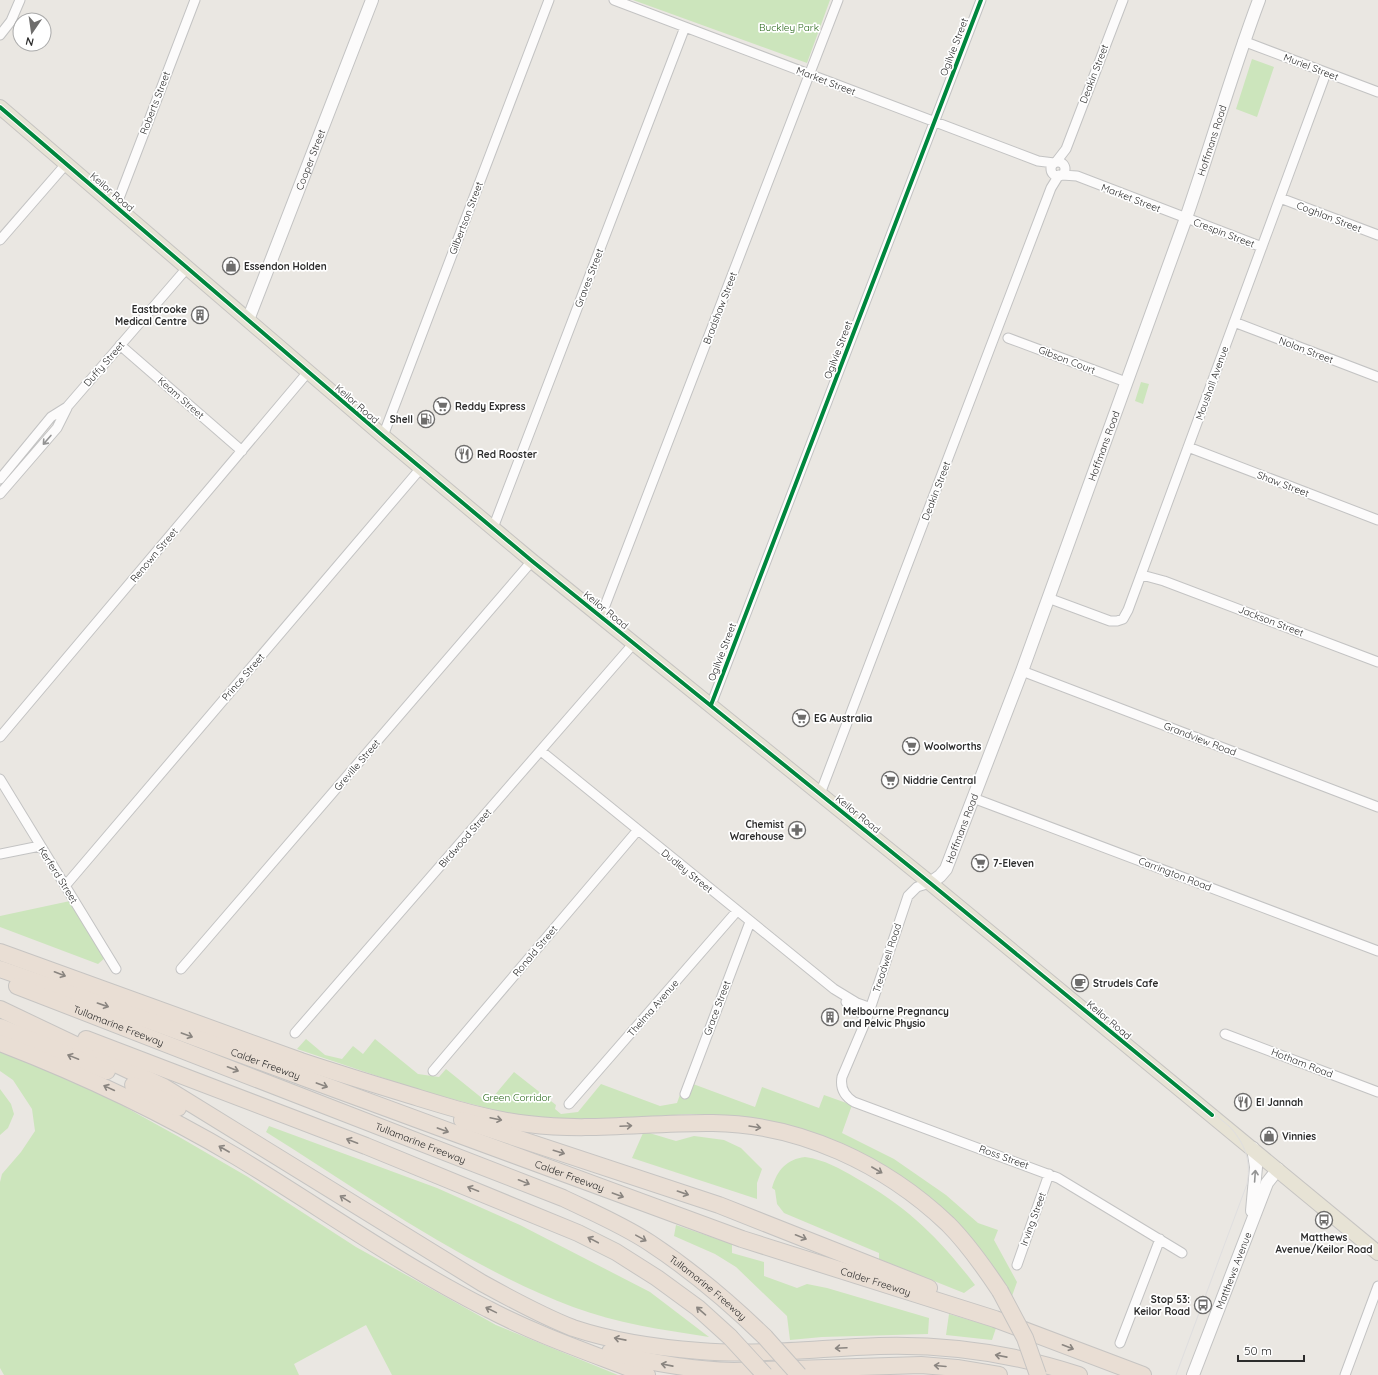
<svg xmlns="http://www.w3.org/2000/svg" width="1378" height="1375" viewBox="0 0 1378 1375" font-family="Quicksand,sans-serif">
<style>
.green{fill:#cce5bc}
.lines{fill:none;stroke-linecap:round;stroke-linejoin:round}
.street-casing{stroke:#c3c3c3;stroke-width:11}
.secondary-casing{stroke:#c3c3c3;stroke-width:14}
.primary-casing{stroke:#c6c4c2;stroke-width:16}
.highway-casing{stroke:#c6c4c2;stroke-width:18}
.street{stroke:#fcfbfb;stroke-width:9}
.secondary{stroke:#fcfbfb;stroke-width:12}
.primary{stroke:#e7e3d5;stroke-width:14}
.highway{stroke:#e9ded4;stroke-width:16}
.tram{stroke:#dfdedf;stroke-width:1}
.highway-bridge-casing{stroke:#c6c4c2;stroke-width:18;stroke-linecap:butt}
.highway-bridge{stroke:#e9ded4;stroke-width:16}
.cycleway-casing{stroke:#fff;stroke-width:6}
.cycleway{stroke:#00873e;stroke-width:4}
.oneway{stroke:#949494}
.oneway2{stroke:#8a8580}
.labels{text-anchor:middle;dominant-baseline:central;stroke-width:3.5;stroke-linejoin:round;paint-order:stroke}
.park-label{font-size:10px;fill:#2b691c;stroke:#fff}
.street-label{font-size:10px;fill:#2c2c2c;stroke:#fff}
.poi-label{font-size:10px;font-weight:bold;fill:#2c2c2c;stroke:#fff;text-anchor:start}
</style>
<rect width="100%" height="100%" fill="#eae7e2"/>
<path class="green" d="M633,0h197l-23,63z
M1252,59l22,8 -17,50 -21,-8z
M1141,382l8,2 -6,20 -8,-3z
M70,901l36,56 -8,7 -98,-37v-11z
M306,1039l19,16 17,4 11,-13 10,8 12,-15 43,35 21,3 7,-8 42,34 26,-31 42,33 -1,4 6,5 17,-2 23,-28 59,22 17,-3 8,-22 70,26 7,-20 57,21 5,-13 28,10 -10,28 52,26 52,36 32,28 20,7 -4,10 23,42 -5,14 -8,-12 -94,-101 -18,-12 -51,-28 -58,-19 -35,-7 -57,-3 -103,6 -74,-5 -92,-24 -125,-42z
M0,1048l98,44 83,46 67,39 108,70 140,78 122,50h-226l-26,-50 -72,39 5,11h-295l-4,-7v-186l2,-8 19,-22 14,-21 -3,-22 -19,-29 -13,-9z
M0,1089l11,15 3,10 -6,14 -8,7z
M269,1126l168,62 83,37 130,67 59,45c-46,-7 -93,-14 -136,-30 -110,-42 -208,-113 -307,-175z
M646,1132l30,9 18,-5 30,4 17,8 21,21 -5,14v16l-125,-41 11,-25z
M805,1157c20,3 34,11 51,21 52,29 83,60 119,107l-11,8 -85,-34v-6l-95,-40 -7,-9 -2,-14 -3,-2c5,-18 15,-29 33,-31z
M676,1225l56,19v9l32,9v14l33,12 10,-4 20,4 102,30 -1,16 -106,3 -32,3 -3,-24 -51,-49 -21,-13 -41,-18z
M949,1314l47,14 -4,12 -46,-5z"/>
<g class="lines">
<g class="street-casing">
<path id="street" d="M614,0l424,161 16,2
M0,35l11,-14 9,-21
M1243,41l135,51
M1056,162l10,-13 57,-149
M1051 169a7 7 0 1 1 14 0a7 7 0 1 1-14 0Z
M1062,175l15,1 185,71
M1280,198l98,37
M114,205l4,-4 77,-201
M0,240l66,-76
M1234,322l144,55
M1008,338l118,44
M120,345l122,106
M383,436l166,-436
M1188,447l190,73
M0,479l51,-62 16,-10 120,-139
M0,494l57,-66 10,-20
M493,528l192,-501
M1142,575l22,6 214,81
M1048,598l62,23h7l6,-2 5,-9 198,-537
M601,616l237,-616
M1022,671l356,136
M711,705l270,-705
M0,737l308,-365
M541,751l293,238 23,14 14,5
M0,779l116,190
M820,794l231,-606 8,-13
M973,798l405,153
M0,854l40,-8
M930,883l-13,4 -9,9 -41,122 -25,59c-2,11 2,19 12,25l204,76 124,75
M65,886l356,-418
M181,969l351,-408
M846,1002l21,16
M295,1033l339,-390
M1225,1034l153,58
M433,1071l204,-240
M685,1094l65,-172
M569,1104l168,-193
M1017,1265l32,-91
M1120,1343l40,-104
M1345,1375l33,-89"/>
</g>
<g class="secondary-casing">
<g id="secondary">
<path id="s1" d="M248,320l124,-320"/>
<path id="s2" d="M930,883l10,-7 6,-7 76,-198 164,-453c25,-72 46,-146 73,-218"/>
<path d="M1252,1211l4,-44 -3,-19"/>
<path id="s3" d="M1193,1375l74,-192 11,-14"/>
</g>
</g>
<g class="primary-casing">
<path id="primary" d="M0,107l383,329 149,125 398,322 448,370"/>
</g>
<g class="highway-casing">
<g id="highway">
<path d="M0,952l301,109c39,13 79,25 118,37 36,11 72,22 109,26 61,8 123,-2 185,-1 87,1 172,41 235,101 20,20 36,43 52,67"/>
<path id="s4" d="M0,969l150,52 592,218 253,80 148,56"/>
<path id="s5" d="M17,986l546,212c29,14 60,27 87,45 41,27 79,59 115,94"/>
<path d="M0,1009l164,78 318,196c29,16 60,33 91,45 39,13 87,20 127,23 60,5 120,-3 179,-5 67,-2 136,8 200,29"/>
<path d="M0,1027l107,44"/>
<path d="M86,1039l280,107 212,87 38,19 41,26 41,30 32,29"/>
<path d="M0,1043c83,32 161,69 237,114 83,50 165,109 251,152 51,27 106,45 159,66"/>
<path d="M133,1085l45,23"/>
<path d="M462,1120l257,85 210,83"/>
<path d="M610,1352c41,11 82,18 124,19l187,-6 36,3 42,7"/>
</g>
</g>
<use href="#street" class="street"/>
<use href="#secondary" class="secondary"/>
<use href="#primary" class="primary"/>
<use href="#highway" class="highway"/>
<path class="tram" d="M0,104l400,344 133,111 381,308 315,259c15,16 23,35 18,58l-71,191"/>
<g class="highway-bridge-casing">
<path id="highway-bridge" d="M1000,1291l25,47 13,37
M730,1337l35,38
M765,1337l34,38"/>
</g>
<use href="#highway-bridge" class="highway-bridge"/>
<g class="cycleway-casing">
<path id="cycleway" d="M0,107l383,329 149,125 398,322 282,232
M711,705l270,-705"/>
</g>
<use href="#cycleway" class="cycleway"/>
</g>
<defs><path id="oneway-shaft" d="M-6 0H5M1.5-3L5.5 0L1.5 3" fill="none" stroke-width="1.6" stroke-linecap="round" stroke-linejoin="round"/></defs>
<g class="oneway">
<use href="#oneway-shaft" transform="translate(47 440) rotate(131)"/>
<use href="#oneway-shaft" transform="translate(1255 1176) rotate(-86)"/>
</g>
<g class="oneway2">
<use href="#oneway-shaft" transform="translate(60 974) rotate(21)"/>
<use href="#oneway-shaft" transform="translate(103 1005) rotate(19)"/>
<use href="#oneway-shaft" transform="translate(187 1035) rotate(20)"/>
<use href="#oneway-shaft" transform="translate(73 1057) rotate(-158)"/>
<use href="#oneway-shaft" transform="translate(233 1069) rotate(21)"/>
<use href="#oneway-shaft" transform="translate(322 1085) rotate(20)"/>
<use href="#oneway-shaft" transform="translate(109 1088) rotate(-155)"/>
<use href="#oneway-shaft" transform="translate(496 1119) rotate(12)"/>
<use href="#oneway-shaft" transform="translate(626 1126) rotate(-3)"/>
<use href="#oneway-shaft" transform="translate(755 1127) rotate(9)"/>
<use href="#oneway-shaft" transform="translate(443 1130) rotate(20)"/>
<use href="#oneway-shaft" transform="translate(352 1141) rotate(-159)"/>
<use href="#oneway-shaft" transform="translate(224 1149) rotate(-150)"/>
<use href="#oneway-shaft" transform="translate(559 1152) rotate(17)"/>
<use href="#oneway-shaft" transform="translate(877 1170) rotate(30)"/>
<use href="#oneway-shaft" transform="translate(524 1182) rotate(22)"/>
<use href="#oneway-shaft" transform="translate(473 1189) rotate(-158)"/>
<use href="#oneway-shaft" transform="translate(683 1193) rotate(19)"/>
<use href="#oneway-shaft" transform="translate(618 1195) rotate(20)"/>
<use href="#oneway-shaft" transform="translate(345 1199) rotate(-148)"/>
<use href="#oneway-shaft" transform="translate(801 1237) rotate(22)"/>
<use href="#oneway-shaft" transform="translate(641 1238) rotate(29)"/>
<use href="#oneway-shaft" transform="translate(593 1240) rotate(-152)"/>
<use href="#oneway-shaft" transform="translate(491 1310) rotate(-154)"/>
<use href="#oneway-shaft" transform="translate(701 1311) rotate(-139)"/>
<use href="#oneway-shaft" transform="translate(620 1339) rotate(-169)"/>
<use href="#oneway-shaft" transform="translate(1068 1347) rotate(21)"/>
<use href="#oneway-shaft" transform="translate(841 1348) rotate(177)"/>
<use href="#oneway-shaft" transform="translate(1001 1356) rotate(-169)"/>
<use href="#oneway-shaft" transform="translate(667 1365) rotate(-169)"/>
<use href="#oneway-shaft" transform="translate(940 1366) rotate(-175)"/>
</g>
<defs>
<g id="shop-ring" transform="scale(0.9)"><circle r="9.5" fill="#fff" stroke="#6e6d6c" stroke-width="1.5"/><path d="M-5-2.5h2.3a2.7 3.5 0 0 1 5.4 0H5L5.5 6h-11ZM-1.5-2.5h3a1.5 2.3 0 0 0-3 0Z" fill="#6e6d6c"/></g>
<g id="building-ring" transform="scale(0.9)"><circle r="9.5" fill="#fff" stroke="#6e6d6c" stroke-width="1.5"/><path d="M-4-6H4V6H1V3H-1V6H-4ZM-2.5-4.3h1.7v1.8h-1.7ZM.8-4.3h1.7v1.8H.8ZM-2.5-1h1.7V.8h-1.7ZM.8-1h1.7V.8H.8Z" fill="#6e6d6c"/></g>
<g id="supermarket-ring" transform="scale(0.9)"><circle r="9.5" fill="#fff" stroke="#6e6d6c" stroke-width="1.5"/><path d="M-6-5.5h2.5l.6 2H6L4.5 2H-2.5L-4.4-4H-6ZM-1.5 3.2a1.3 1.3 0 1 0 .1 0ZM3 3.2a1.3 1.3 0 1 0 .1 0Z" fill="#6e6d6c"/></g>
<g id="fuel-ring" transform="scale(0.9)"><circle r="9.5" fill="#fff" stroke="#6e6d6c" stroke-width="1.5"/><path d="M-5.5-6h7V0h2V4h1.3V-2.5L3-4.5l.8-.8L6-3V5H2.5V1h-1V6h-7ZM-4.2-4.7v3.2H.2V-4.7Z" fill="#6e6d6c"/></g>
<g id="restaurant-ring" transform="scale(0.9)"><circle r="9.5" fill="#fff" stroke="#6e6d6c" stroke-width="1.5"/><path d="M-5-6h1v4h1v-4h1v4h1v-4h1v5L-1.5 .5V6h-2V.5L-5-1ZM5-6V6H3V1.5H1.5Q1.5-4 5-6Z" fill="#6e6d6c"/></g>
<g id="pharmacy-ring" transform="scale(0.9)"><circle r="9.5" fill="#fff" stroke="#6e6d6c" stroke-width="1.5"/><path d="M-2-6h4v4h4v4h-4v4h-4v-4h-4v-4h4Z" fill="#6e6d6c"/></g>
<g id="cafe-ring" transform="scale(0.9)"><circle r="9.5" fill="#fff" stroke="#6e6d6c" stroke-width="1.5"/><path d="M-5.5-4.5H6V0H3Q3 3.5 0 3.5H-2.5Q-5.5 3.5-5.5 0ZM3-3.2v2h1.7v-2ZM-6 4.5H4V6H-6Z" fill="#6e6d6c"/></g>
<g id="bus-ring" transform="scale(0.9)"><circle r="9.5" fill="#fff" stroke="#6e6d6c" stroke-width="1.5"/><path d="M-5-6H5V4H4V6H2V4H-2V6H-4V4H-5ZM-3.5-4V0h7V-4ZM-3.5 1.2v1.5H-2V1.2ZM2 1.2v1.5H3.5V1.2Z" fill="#6e6d6c"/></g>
</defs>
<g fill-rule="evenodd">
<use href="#shop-ring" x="231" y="266"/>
<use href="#building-ring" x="200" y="315"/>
<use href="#supermarket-ring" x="442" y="406"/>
<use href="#fuel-ring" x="426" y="419"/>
<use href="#restaurant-ring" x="464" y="454"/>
<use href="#supermarket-ring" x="801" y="718"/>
<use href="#supermarket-ring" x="911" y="746"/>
<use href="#supermarket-ring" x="890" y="780"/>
<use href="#pharmacy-ring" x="797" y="830"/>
<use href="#supermarket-ring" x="980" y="863"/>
<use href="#cafe-ring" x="1080" y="983"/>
<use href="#building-ring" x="830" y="1017"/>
<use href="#restaurant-ring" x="1243" y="1102"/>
<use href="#shop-ring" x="1269" y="1136"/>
<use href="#bus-ring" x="1324" y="1220"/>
<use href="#bus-ring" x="1203" y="1305"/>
</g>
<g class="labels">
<g class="park-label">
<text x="789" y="27">Buckley Park</text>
<text x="517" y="1097">Green Corridor</text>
</g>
<g class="street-label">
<text transform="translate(954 47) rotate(-69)">Ogilvie Street</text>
<text transform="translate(1311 67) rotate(21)">Muriel Street</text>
<text transform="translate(1094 74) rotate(-69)">Deakin Street</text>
<text transform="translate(826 81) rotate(21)">Market Street</text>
<text transform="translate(155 103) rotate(-69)">Roberts Street</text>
<text stroke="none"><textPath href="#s2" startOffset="797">Hoffmans Road</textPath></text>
<text stroke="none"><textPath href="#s1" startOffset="172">Cooper Street</textPath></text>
<text transform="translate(112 192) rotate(41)">Keilor Road</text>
<text transform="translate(1131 198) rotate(21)">Market Street</text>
<text transform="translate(1329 217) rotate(21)">Coghlan Street</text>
<text transform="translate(466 218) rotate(-69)">Gilbertson Street</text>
<text transform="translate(1224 233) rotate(21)">Crespin Street</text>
<text transform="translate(589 278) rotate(-69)">Graves Street</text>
<text transform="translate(720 308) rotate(-69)">Bradshaw Street</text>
<text transform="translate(838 350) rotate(-69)">Ogilvie Street</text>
<text transform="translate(1306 350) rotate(21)">Nolan Street</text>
<text transform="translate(1067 360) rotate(21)">Gibson Court</text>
<text transform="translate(104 364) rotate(-49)">Duffy Street</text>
<text transform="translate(1212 383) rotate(-70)">Moushall Avenue</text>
<text transform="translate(181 398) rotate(41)">Keam Street</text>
<text transform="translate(357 404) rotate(41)">Keilor Road</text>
<text stroke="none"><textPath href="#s2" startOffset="473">Hoffmans Road</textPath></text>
<text transform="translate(1283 484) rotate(21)">Shaw Street</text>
<text transform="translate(936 491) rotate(-69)">Deakin Street</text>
<text transform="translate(154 555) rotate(-50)">Renown Street</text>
<text transform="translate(606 610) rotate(39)">Keilor Road</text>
<text transform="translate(1271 621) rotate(21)">Jackson Street</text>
<text transform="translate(722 652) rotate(-69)">Ogilvie Street</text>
<text transform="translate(243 677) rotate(-49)">Prince Street</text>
<text transform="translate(1200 739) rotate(21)">Grandview Road</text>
<text transform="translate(357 765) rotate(-49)">Greville Street</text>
<text transform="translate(858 814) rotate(39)">Keilor Road</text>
<text stroke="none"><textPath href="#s2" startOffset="65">Hoffmans Road</textPath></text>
<text transform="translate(465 838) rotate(-49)">Birdwood Street</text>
<text transform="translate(687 871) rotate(39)">Dudley Street</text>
<text transform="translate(1175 874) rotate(21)">Carrington Road</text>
<text transform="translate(58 875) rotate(58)">Kerferd Street</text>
<text transform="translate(535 951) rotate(-50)">Ronald Street</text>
<text transform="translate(887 958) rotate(-72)">Treadwell Road</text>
<text transform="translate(653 1008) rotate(-49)">Thelma Avenue</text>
<text transform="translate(717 1008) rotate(-69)">Grace Street</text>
<text transform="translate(1109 1020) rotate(40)">Keilor Road</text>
<text stroke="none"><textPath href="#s5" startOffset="109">Tullamarine Freeway</textPath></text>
<text transform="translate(1302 1063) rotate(21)">Hotham Road</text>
<text stroke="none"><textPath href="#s4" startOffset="282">Calder Freeway</textPath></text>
<text stroke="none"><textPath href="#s5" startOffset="433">Tullamarine Freeway</textPath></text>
<text transform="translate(1004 1157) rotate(20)">Ross Street</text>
<text stroke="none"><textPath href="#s4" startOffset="606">Calder Freeway</textPath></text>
<text transform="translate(1033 1219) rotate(-70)">Irving Street</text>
<text stroke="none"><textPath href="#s3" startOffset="112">Matthews Avenue</textPath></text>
<text stroke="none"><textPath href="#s4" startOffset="930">Calder Freeway</textPath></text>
<text stroke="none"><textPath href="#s5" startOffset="757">Tullamarine Freeway</textPath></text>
</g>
<g class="poi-label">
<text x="244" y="266">Essendon Holden</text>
<text x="187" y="309" text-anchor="end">Eastbrooke<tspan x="187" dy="12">Medical Centre</tspan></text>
<text x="455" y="406">Reddy Express</text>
<text x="413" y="419" text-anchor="end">Shell</text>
<text x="477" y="454">Red Rooster</text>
<text x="814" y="718">EG Australia</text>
<text x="924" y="746">Woolworths</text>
<text x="903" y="780">Niddrie Central</text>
<text x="784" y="824" text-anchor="end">Chemist<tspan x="784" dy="12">Warehouse</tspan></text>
<text x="993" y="863">7-Eleven</text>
<text x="1093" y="983">Strudels Cafe</text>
<text x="843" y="1011">Melbourne Pregnancy<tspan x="843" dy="12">and Pelvic Physio</tspan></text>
<text x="1256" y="1102">El Jannah</text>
<text x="1282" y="1136">Vinnies</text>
<text x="1324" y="1237" text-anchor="middle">Matthews<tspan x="1324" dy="12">Avenue/Keilor Road</tspan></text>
<text x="1190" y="1299" text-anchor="end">Stop 53:<tspan x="1190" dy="12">Keilor Road</tspan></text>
</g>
</g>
<g transform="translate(32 32) rotate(193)"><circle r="19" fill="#ffffff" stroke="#ababab"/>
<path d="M0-3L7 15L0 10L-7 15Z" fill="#6e6d6c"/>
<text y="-6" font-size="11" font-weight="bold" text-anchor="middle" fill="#2c2c2c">N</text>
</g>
<path d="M1238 1355v6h66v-6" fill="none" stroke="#2c2c2c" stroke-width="2"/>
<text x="1244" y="1355" font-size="12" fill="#2c2c2c" stroke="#ffffff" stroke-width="3" paint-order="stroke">50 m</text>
</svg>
